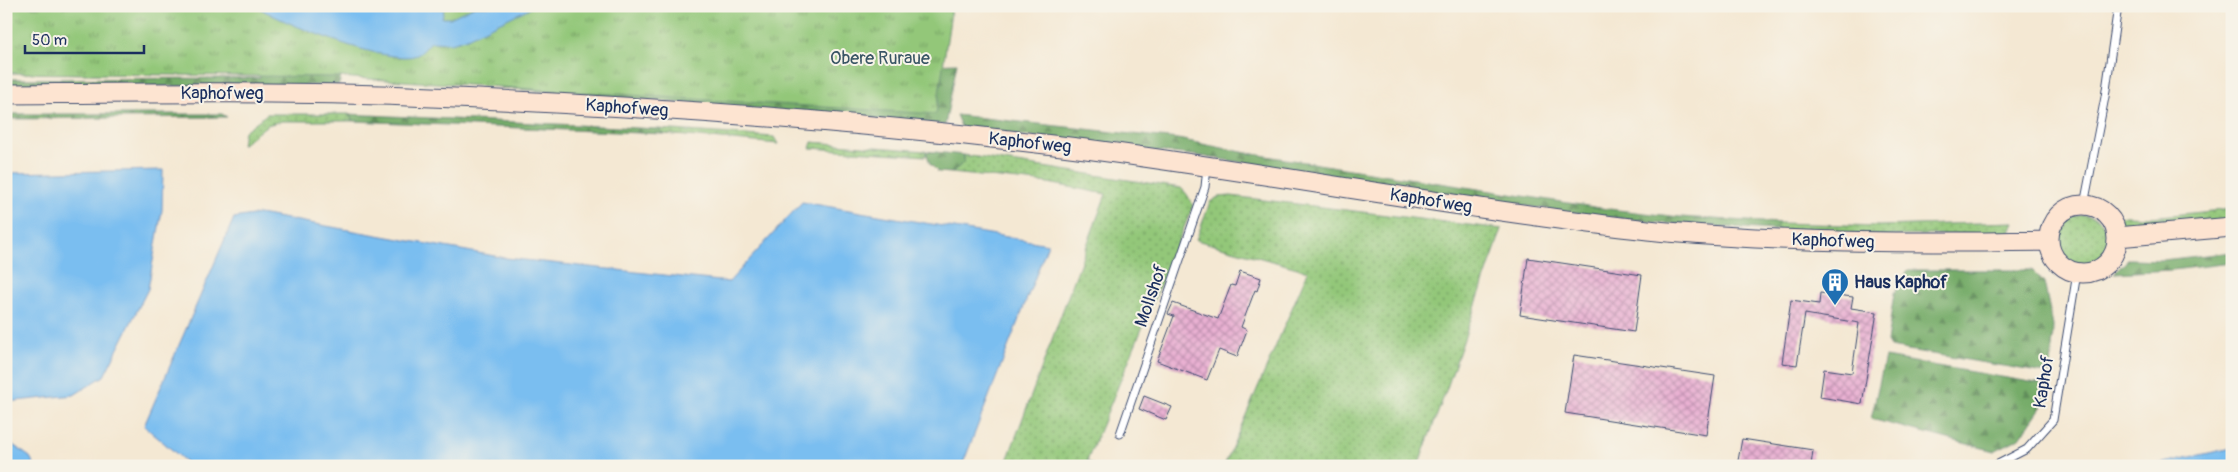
<svg xmlns="http://www.w3.org/2000/svg" width="2238" height="472" viewBox="0 0 2238 472" font-family="Pangolin,sans-serif">
<style>
.grass{fill:url(#grass-dots);stroke:#577b6c}
.forest{fill:url(#forest-firs);stroke:#486e64}
.park{fill:url(#park-tufts);stroke:#577b6c}
.water{fill:#7abef0;stroke:#4a76a7}
.building{fill:url(#building-cross-hatch)}
.lines{fill:none;stroke-linecap:round;stroke-linejoin:round}
.service-casing{stroke:#3c4b70;stroke-width:9}
.secondary-casing{stroke:#3c4b70;stroke-width:21}
.service{stroke:#fff;stroke-width:7}
.secondary{stroke:#fde4d1;stroke-width:19}
.labels{text-anchor:middle;dominant-baseline:central;stroke-width:4;stroke-linejoin:round;paint-order:stroke}
.park-label{font-size:18px;fill:#395565;stroke:#f7f3e8}
.street-label{font-size:18px;fill:#1b2f5e;stroke:#f7f3e8}
.poi-label{font-size:18px;font-weight:bold;fill:#1b2f5e;stroke:#f7f3e8;text-anchor:start}
</style>
<defs>
<pattern id="grass-dots" width="8" height="8" patternUnits="userSpaceOnUse" patternTransform="scale(1.25)"><rect width="8" height="8" fill="#93c779"/><path d="M2 2h.1M6 6h.1" fill="none" stroke="#77a266" stroke-width="1.8" stroke-linecap="round"/></pattern>
<pattern id="forest-firs" width="22" height="20" patternUnits="userSpaceOnUse" patternTransform="scale(1.25)"><rect width="22" height="20" fill="#76ac69"/><path d="M5 1l3.5 6h-7zM16 11l3.5 6h-7z" fill="#608c5a"/></pattern>
<pattern id="park-tufts" width="24" height="20" patternUnits="userSpaceOnUse" patternTransform="scale(1.25)"><rect width="24" height="20" fill="#93c779"/><path d="M3 7l-1-3M5 7V3M7 7l1-3M15 17l-1-3M17 17v-4M19 17l1-3" fill="none" stroke="#77a266"/></pattern>
<pattern id="building-cross-hatch" width="8" height="8" patternUnits="userSpaceOnUse" patternTransform="scale(1.25)"><rect width="8" height="8" fill="#e9b0d2"/><path d="M0 0l8 8M0 8l8-8" fill="none" stroke="#bc90ae"/></pattern>
</defs>
<rect width="100%" height="100%" fill="#f7f3e8"/>
<filter id="ink" filterUnits="userSpaceOnUse"><feTurbulence type="fractalNoise" baseFrequency=".02" numOctaves="2"/><feDisplacementMap in="SourceGraphic" scale="10" xChannelSelector="R" yChannelSelector="G"/><feConvolveMatrix kernelMatrix="1 2 1 2 8 2 1 2 1" color-interpolation-filters="sRGB"/></filter>
<filter id="wash" filterUnits="userSpaceOnUse"><feTurbulence type="fractalNoise" baseFrequency=".0096" numOctaves="4" result="noise"/><feDisplacementMap in="SourceGraphic" scale="20" xChannelSelector="R" yChannelSelector="G"/><feGaussianBlur stdDeviation="1.12" result="paint"/><feColorMatrix in="noise" values="0 0 0 0 0 0 0 0 0 0 0 0 0 0 0 0 0 1.4 0 .05"/><feComposite in="paint" operator="in"/></filter>
<g filter="url(#wash)">
<rect width="100%" height="100%" fill="#f4e8d3"/>
<path class="grass" d="M267,114h81l5,7h-71l-15,4 -25,20 2,-14z
M659,129l115,8 4,7 -114,-10z
M812,142l114,9v5l-116,-8z
M964,155l217,33c6,5 9,11 12,18l-106,255 9,5h-91l101,-272 -58,-11 -97,-10 13,-11z
M1231,196l271,33 -55,159 -29,78h-194l84,-195 -112,-31 14,-38 8,-5z
M2232,209v12l-118,8 -7,-7 -3,-7 47,2z
M2059 240a25 25 0 1 1 50 0a25 25 0 1 1-50 0Z
M2014,222l-4,11 -120,3 -117,-6 7,-7 99,3z"/>
<path class="forest" d="M260,53l81,24 -2,8 -333,2v-8l254,-1z
M957,63l-12,62 -445,-37 2,-9z
M6,114h216l5,3 -221,2z
M348,114l311,15 5,5 -311,-13z
M956,115l222,24 69,14 353,55 80,9 100,6 -7,7 -111,-7 -103,-12 -359,-55 -238,-27z
M926,151l38,4v7l-13,11 -13,-1 -8,-8z
M2232,252v11l-60,7 -58,3 15,-14 34,1z
M1908,270h124l12,12 9,44 -2,48 -161,-27 -3,-5 7,-49z
M1885,357l163,28 -4,18 -24,35 -26,13 -123,-32z"/>
<path class="park" d="M6,6h946l-16,108 -598,-37 -332,-4z"/>
<path class="water" d="M256,6h160l28,3 -2,9h8l25,-12h59l-69,33 -14,4 -20,-1c-4,4 -9,11 -14,13 -25,12 -138,-33 -161,-49z
M163,170l-1,40 -14,79 -44,87 -30,19 -68,7v-229z
M802,202l246,42 -86,222h-771l-47,-40 90,-208 25,-4 247,44 223,24z
M6,440l24,17 5,9h-29z
M2232,448v18h-83z"/>
<g id="blocks">
<path class="building" d="M1528,258l114,17 -8,57 -114,-17z
M1240,271l21,7 -4,13 -2,-1 -14,37 6,3 -10,27 -18,-7 -12,30 -50,-19 17,-45 -6,-2 5,-11 45,16 13,-34 4,1z
M1820,293l33,4 -2,11 26,4 -15,92 -42,-7 4,-28 28,4 7,-50 -54,-9 -8,51 -15,-2 9,-63 28,4z
M1574,355l141,21 -9,59 -141,-22z
M1144,396l28,11 -6,13 -27,-11z
M1742,439l71,11 -2,16h-74z"/>
</g>
</g>
<g filter="url(#ink)">
<use href="#blocks" fill-opacity="0" stroke="#3c4b70" stroke-width="1"/>
<g class="lines">
<g class="service-casing">
<path id="service" d="M2084,205l21,-108 13,-91
M1120,434l85,-247 2,-20
M1994,466l33,-17 26,-29 24,-147"/>
</g>
<g class="secondary-casing">
<path id="secondary" d="M6,94c134,-1 268,-3 402,2 226,9 454,25 678,53 160,21 319,50 480,71 34,4 68,9 102,12 127,11 254,11 381,9
M2049 239a34 34 0 1 1 68 0a34 34 0 1 1-68 0Z
M2117,237l115,-10"/>
</g>
<use href="#service" class="service"/>
<use href="#secondary" class="secondary"/>
</g>
</g>
<defs>
<g id="building-pin" transform="scale(1.4375)"><path d="M0 17L-7.5 6A9.5 9.5 0 1 1 7.5 6Z" fill="#1f6fb2" stroke="#f7f3e8"/><path d="M-4-6H4V6H1V3H-1V6H-4ZM-2.5-4.3h1.7v1.8h-1.7ZM.8-4.3h1.7v1.8H.8ZM-2.5-1h1.7V.8h-1.7ZM.8-1h1.7V.8H.8Z" fill="#fff"/></g>
</defs>
<g fill-rule="evenodd">
<use href="#building-pin" x="1835" y="282"/>
</g>
<g class="labels">
<g class="park-label">
<text x="880" y="58">Obere Ruraue</text>
</g>
<g class="street-label">
<text x="222" y="93">Kaphofweg</text>
<text transform="translate(627 108) rotate(4)">Kaphofweg</text>
<text transform="translate(1030 143) rotate(6)">Kaphofweg</text>
<text transform="translate(1431 201) rotate(9)">Kaphofweg</text>
<text transform="translate(1833 241) rotate(2)">Kaphofweg</text>
<text transform="translate(1151 296) rotate(-71)">Mollshof</text>
<text transform="translate(2044 382) rotate(-81)">Kaphof</text>
</g>
<g class="poi-label">
<text x="1854" y="282">Haus Kaphof</text>
</g>
</g>
<rect width="2238" height="472" fill="none" stroke="#f7f3e8" stroke-width="25"/>
<path d="M25 45v8h119v-8" fill="none" stroke="#1b2f5e" stroke-width="2.5"/>
<text x="32" y="45" font-size="15" fill="#1b2f5e" stroke="#f7f3e8" stroke-width="4" paint-order="stroke">50 m</text>
</svg>
